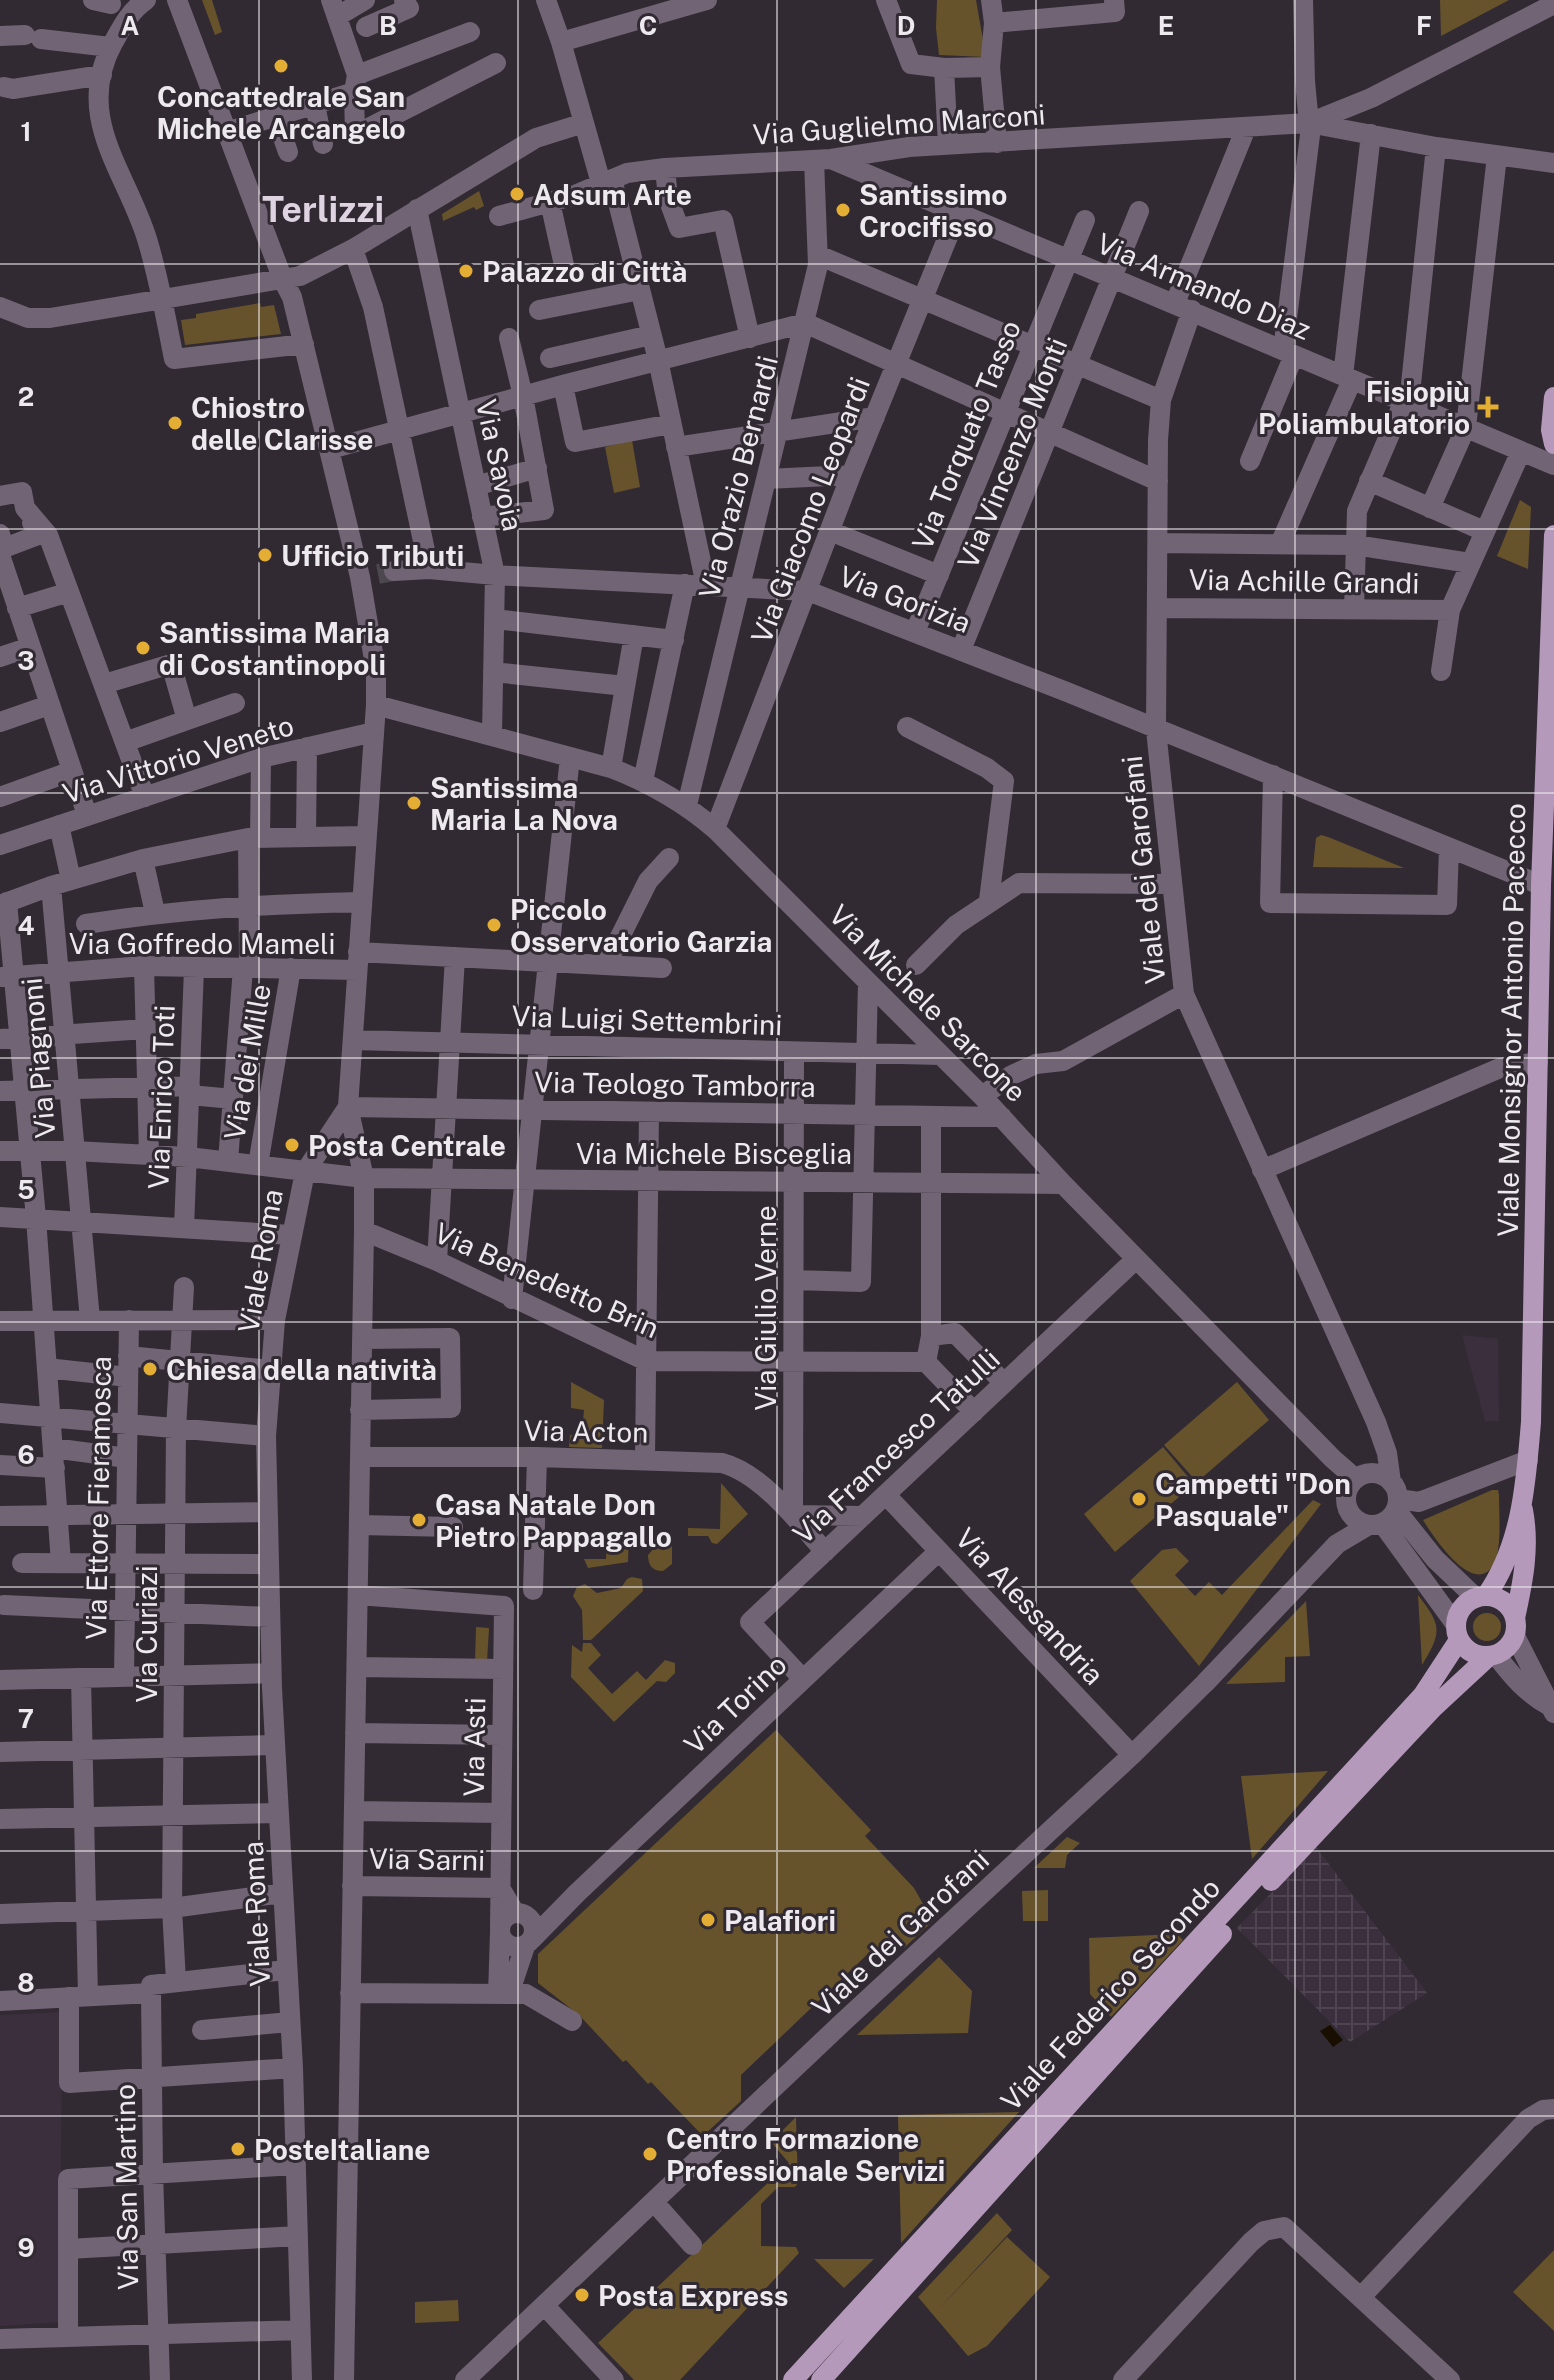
<svg xmlns="http://www.w3.org/2000/svg" width="1554" height="2380" viewBox="0 0 1554 2380" font-family="'Public Sans',sans-serif">
<style>
.built{fill:#3b2f3e}
.industrial{fill:url(#industrial-grid)}
.green{fill:#67532b}
.water{fill:#190f00}
.lines{fill:none;stroke-linecap:round;stroke-linejoin:round}
.minor-tunnel{stroke:#4d474f;stroke-width:20;stroke-dasharray:20 10;stroke-linecap:butt}
.minor{stroke:#716474;stroke-width:20}
.major{stroke:#b499bb;stroke-width:20}
.grid{fill:none;stroke:#eee9ef;stroke-width:2;stroke-opacity:0.55}
.poi-dot{fill:#e4ae35;stroke:#312a33;stroke-width:3}
.labels{text-anchor:middle;dominant-baseline:central;stroke-width:6;stroke-linejoin:round;paint-order:stroke}
.poi-label{font-size:28px;font-weight:bold;fill:#eee9ef;stroke:#312a33;text-anchor:start}
.street-label{font-size:28px;fill:#eee9ef;stroke:#312a33}
.district-label{font-size:36px;font-weight:bold;fill:#ded4e1;stroke:#312a33}
.grid-label{font-size:26px;text-anchor:middle;font-weight:bold;fill:#eee9ef;stroke:#312a33;stroke-width:6;stroke-linejoin:round;paint-order:stroke}
</style>
<defs>
<pattern id="industrial-grid" width="8" height="8" patternUnits="userSpaceOnUse" patternTransform="scale(2)"><rect width="8" height="8" fill="#3b2f3e"/><path d="M0 4h8M4 0v8" fill="none" stroke="#4e4351"/></pattern>
</defs>
<rect width="100%" height="100%" fill="#312a33"/>
<path class="built" d="M1462,1335l36,4 1,82h-14z
M62,2012l-2,310 -60,4v-311z"/>
<path class="industrial" d="M1316,1847l111,146 -77,49 -113,-114z"/>
<path class="green" d="M202,0h10l10,32 -7,3z
M937,0h39l10,57 -47,-2 -3,-27z
M1440,0h69l-68,36z
M479,191l5,15 -8,4 -2,-3 -31,14 -1,-7z
M260,303l1,4 13,-2 7,29 -96,11 -4,-25 15,-2v-4z
M632,440l8,47 -26,6 -9,-46z
M1520,500l11,7 -3,62 -31,-13z
M1321,835l7,2 76,31 -91,-1 3,-29z
M571,1382l33,18 -2,48 -33,-1 1,-12 12,-2 2,-23 -13,-2z
M1237,1382l32,38 -72,62 -33,-37z
M1163,1447l31,37 -79,68 -31,-38z
M721,1483l27,31 -31,30 -5,-1 -4,-7h-20v-8l32,1z
M1492,1490h6l1,5c0,17 3,54 -5,69 -20,35 -61,-28 -71,-44z
M1313,1500l8,4 -122,162 -69,-85 32,-31 14,-2 13,13 -14,14 20,21 14,-14 13,13z
M607,1532h22l-1,30 -40,6 -4,-9h22z
M656,1546h16v18l-9,7c-11,0 -15,-6 -15,-16z
M632,1577l10,2 1,12 -52,49h-8l-1,-30 -9,-14 4,-9 8,-3 12,9 24,-5 6,-9z
M1418,1595c24,31 24,37 4,70z
M1306,1601l4,55 -25,1v25l-59,2z
M1473 1627a14 14 0 1 1 28 0a14 14 0 1 1-28 0Z
M476,1627l13,1 -2,34h-12z
M583,1643h8l10,12 -13,13 24,26 25,-23 9,9 19,-20 10,3v10l-9,9 -9,-1 -43,41 -43,-45 1,-32 10,7z
M776,1730l95,100 -6,6 49,52 19,33 -29,27 -31,1 -132,126v26l-38,35 -52,-54 -3,2 -22,-24 -3,2 -44,-47 -41,-32v-29z
M1328,1771l-76,88 -11,-83z
M1067,1837l13,6 -13,12 -2,13h-31z
M1048,1890v31h-25l-1,-30z
M1177,1934l6,6 -72,77 -21,-23 -1,-56z
M939,1957l33,34 -4,42 -111,2z
M1019,2112l-118,131 -3,-128z
M796,2117l2,66 -3,4h-17l-17,17v42l35,1 3,6 -119,127h-46l-36,-37 191,-180 -18,-21z
M997,2213l15,17 -75,81 70,-74 43,40 -63,69 -19,10 -50,-59z
M1554,2250v81l-41,-39z
M814,2259h60l-30,29z
M458,2300l1,21 -44,2v-21z"/>
<path class="water" d="M1330,2025l13,15 -10,7 -13,-16z"/>
<g class="lines">
<path class="minor-tunnel" d="M378,574l16,-3"/>
<path class="minor" d="M93,0l18,4
M146,0c-16,11 -23,25 -33,43 -40,74 13,128 34,196 12,39 19,80 27,120l130,-15
M177,0l106,280 9,17 68,280 16,94v34l-28,402 16,71v53l-20,1149
M331,0l26,75 -3,17 1,43 141,-72
M546,0l15,42 40,141
M886,0l25,64 33,4 46,-1
M991,0l3,23 -4,44 7,76
M338,16l27,-16
M994,23l121,-11 -1,-12
M366,27l43,-19 -5,-8
M0,36l25,-1
M41,39l69,8
M561,42l146,-42
M944,68l4,77
M357,75l113,-43
M4,87l9,2 89,-14
M315,105l8,39
M275,115l13,37
M1309,123l62,-25 183,-94
M226,132l128,-40
M831,159l723,306
M665,168l3,30 11,30 44,-8 27,118
M612,179l46,181 48,225
M550,202l14,63
M417,209l78,366 -3,160
M499,216l76,-21 52,-22 38,-5 166,-9 78,-12 400,-24 127,24 118,16
M353,249l20,58 56,262
M818,255l343,145
M1175,303l71,-175
M0,307l28,11h22l250,-42 53,-27 183,-111 48,-15
M539,310l101,-20
M1192,310l-31,90 -3,40 -2,290 28,264 192,428 11,31 4,29
M1283,350l27,-215 -5,-54 -2,-81
M550,358l101,-23
M1343,376l28,-242
M563,385l12,57 96,-18
M1409,403l27,-256
M676,447l199,-30
M330,449l233,-64 242,-62 353,158
M1250,461l44,-106
M766,479l85,-4
M1369,481l115,50
M476,486l61,-18
M0,496l22,-4 3,16 23,27 97,262
M1430,508l36,-81 31,-271
M482,517l62,-7 -21,-114 -14,-58
M830,531l109,44
M0,534l4,14 37,-14 -9,-11
M1158,543l197,2 115,18
M1280,544l72,-164
M0,555l87,260
M394,571l35,-2 66,6 313,16 259,101 474,193
M17,608l52,-16
M1157,608l293,2
M1354,609l3,-98 47,-110
M495,619l179,21
M915,632l170,-412
M961,650l178,-439
M0,657l30,-10
M1441,671l9,-61 71,-159
M493,672l132,14
M104,684l67,-20 16,56
M376,705l235,63c39,15 72,34 104,61l267,267 81,88 270,275 23,20
M0,722l49,-17
M907,727l80,41 17,13 -15,119
M125,742l110,-39
M611,768l23,-133
M1273,775l-3,128 177,2 2,-57
M643,781l42,-197
M0,797l72,-26
M687,805l131,-540 -4,-105
M59,825l12,55
M715,829l136,-354 107,-263
M306,836l1,-89
M248,838l1,129
M260,838l1,-80
M0,845l261,-87 113,-26
M143,859l12,54
M51,886l39,434
M7,902l29,316 25,345
M0,905l51,-19 92,-27 105,-21 117,-2
M86,924c95,-15 180,-20 275,-22
M358,952l304,16
M606,965l42,-84 21,-23
M916,965l40,-40 63,-42 152,1
M144,966l5,189
M2,977l142,-11 213,4
M0,1039l145,-10
M353,1040l587,15
M0,1091l190,-5
M190,1095l43,4
M982,1096l30,-21 24,-11 27,-3 121,-67
M348,1107l654,10
M0,1151h74l114,6 176,21 699,6
M228,1161l15,-193
M258,1165l33,-197
M1262,1170l238,-102 38,-6
M0,1217l291,18
M184,1228l10,-260
M364,1231l73,30 209,100 280,1 5,-26v-219
M437,1261l18,-304
M794,1280l67,2 7,-300
M512,1299l58,-542
M0,1321l275,-1
M931,1336l24,-3 49,50
M128,1356l142,14
M926,1362l48,50
M47,1368l81,9
M360,1410l91,-2 -1,-70 -88,1
M0,1413l266,23
M53,1448l74,10
M360,1457h177l185,6c39,10 77,59 103,89
M645,1459l4,-347
M0,1465l55,3
M1346 1499a26 26 0 1 1 52 0a26 26 0 1 1-52 0Z
M886,1495l246,260
M1398,1499l21,3 109,-42
M1396,1510l39,49 41,39
M793,1515l1,-462
M793,1515l70,1
M0,1516l267,-4
M1382,1523l74,102
M359,1525l94,2
M22,1563l246,1
M533,1590l4,-133
M358,1595l146,11 -4,322
M4,1605l265,12
M1515,1636l39,77
M1496,1655c15,20 30,38 52,50
M357,1667l146,2
M124,1677l5,-357
M81,1678l7,318
M802,1678l-52,-56 386,-363
M0,1680l271,-7
M355,1733l147,2
M0,1752l274,-7
M354,1811l147,2
M0,1819l278,-6
M352,1886l148,2 15,25
M500 1930a17 17 0 1 1 34 0a17 17 0 1 1-34 0Z
M0,1914l172,-6 110,-15
M532,1939l45,-46 362,-342
M176,1982l-4,-74 4,-479 8,-142
M151,1993l2,180 7,207
M350,1993l176,1 46,27
M498,1994l2,-61
M509,1994l16,-48
M69,1997v86l224,-15
M0,2001l151,-8v-8l135,-15
M202,2030l88,-8
M654,2202l38,43
M68,2249l230,-13
M1361,2297l167,-178 15,-9 11,-1
M544,2305l70,75
M68,2337v-158l228,-14
M0,2339l300,-9
M302,2380l-9,-312 -21,-380 -6,-252 9,-116 30,-148 43,-65
M465,2380l377,-357 290,-268 73,-72 132,-139 32,-19
M1123,2380l128,-138 13,-11 20,-4 166,153"/>
<path class="major" d="M1554,397l-3,33 3,14
M1456 1626a30 30 0 1 1 60 0a30 30 0 1 1-60 0Z
M1486,1596c36,-51 40,-114 45,-174l10,-537 13,-350
M1515,1618c8,-36 15,-71 8,-108
M1271,1881l162,-173 55,-51
M793,2380l630,-685 36,-55
M821,2380l401,-446"/>
</g>
<path class="grid" d="M259,0v2380M518,0v2380M777,0v2380M1036,0v2380M1295,0v2380M0,264h1554M0,529h1554M0,793h1554M0,1058h1554M0,1322h1554M0,1587h1554M0,1851h1554M0,2116h1554"/>
<g class="poi-dot">
<circle cx="281" cy="66" r="8"/>
<circle cx="517" cy="194" r="8"/>
<circle cx="843" cy="210" r="8"/>
<circle cx="466" cy="271" r="8"/>
<path d="M1484 395h8v8h8v8h-8v8h-8v-8h-8v-8h8z"/>
<circle cx="175" cy="423" r="8"/>
<circle cx="265" cy="555" r="8"/>
<circle cx="143" cy="648" r="8"/>
<circle cx="414" cy="803" r="8"/>
<circle cx="494" cy="925" r="8"/>
<circle cx="292" cy="1145" r="8"/>
<circle cx="150" cy="1369" r="8"/>
<circle cx="1139" cy="1499" r="8"/>
<circle cx="419" cy="1520" r="8"/>
<circle cx="708" cy="1920" r="8"/>
<circle cx="238" cy="2149" r="8"/>
<circle cx="650" cy="2154" r="8"/>
<circle cx="582" cy="2295" r="8"/>
</g>
<g class="labels">
<g class="poi-label">
<text x="281" y="96" text-anchor="middle">Concattedrale San<tspan x="281" dy="32">Michele Arcangelo</tspan></text>
<text x="533" y="194">Adsum Arte</text>
<text x="859" y="194">Santissimo<tspan x="859" dy="32">Crocifisso</tspan></text>
<text x="482" y="271">Palazzo di Città</text>
<text x="1470" y="391" text-anchor="end">Fisiopiù<tspan x="1470" dy="32">Poliambulatorio</tspan></text>
<text x="191" y="407">Chiostro<tspan x="191" dy="32">delle Clarisse</tspan></text>
<text x="281" y="555">Ufficio Tributi</text>
<text x="159" y="632">Santissima Maria<tspan x="159" dy="32">di Costantinopoli</tspan></text>
<text x="430" y="787">Santissima<tspan x="430" dy="32">Maria La Nova</tspan></text>
<text x="510" y="909">Piccolo<tspan x="510" dy="32">Osservatorio Garzia</tspan></text>
<text x="308" y="1145">Posta Centrale</text>
<text x="166" y="1369">Chiesa della natività</text>
<text x="1155" y="1483">Campetti "Don<tspan x="1155" dy="32">Pasquale"</tspan></text>
<text x="435" y="1504">Casa Natale Don<tspan x="435" dy="32">Pietro Pappagallo</tspan></text>
<text x="724" y="1920">Palafiori</text>
<text x="666" y="2138">Centro Formazione<tspan x="666" dy="32">Professionale Servizi</tspan></text>
<text x="254" y="2149">PosteItaliane</text>
<text x="598" y="2295">Posta Express</text>
</g>
<g class="street-label">
<text transform="translate(899 124) rotate(-4)">Via Guglielmo Marconi</text>
<text transform="translate(1204 286) rotate(23)">Via Armando Diaz</text>
<text transform="translate(966 435) rotate(-68)">Via Torquato Tasso</text>
<text transform="translate(1012 453) rotate(-68)">Via Vincenzo Monti</text>
<text transform="translate(500 465) rotate(78)">Via Savoia</text>
<text transform="translate(738 477) rotate(-76)">Via Orazio Bernardi</text>
<text transform="translate(810 510) rotate(-69)">Via Giacomo Leopardi</text>
<text transform="translate(1304 581) rotate(1)">Via Achille Grandi</text>
<text transform="translate(905 599) rotate(21)">Via Gorizia</text>
<text transform="translate(178 759) rotate(-17)">Via Vittorio Veneto</text>
<text transform="translate(1143 870) rotate(-96)">Viale dei Garofani</text>
<text x="202" y="943">Via Goffredo Mameli</text>
<text transform="translate(928 1003) rotate(45)">Via Michele Sarcone</text>
<text transform="translate(647 1020) rotate(2)">Via Luigi Settembrini</text>
<text transform="translate(1511 1020) rotate(-89)">Viale Monsignor Antonio Pacecco</text>
<text transform="translate(38 1058) rotate(-95)">Via Piagnoni</text>
<text transform="translate(247 1062) rotate(-80)">Via dei Mille</text>
<text transform="translate(675 1084) rotate(1)">Via Teologo Tamborra</text>
<text transform="translate(161 1097) rotate(-88)">Via Enrico Toti</text>
<text x="714" y="1153">Via Michele Bisceglia</text>
<text transform="translate(260 1261) rotate(-80)">Viale Roma</text>
<text transform="translate(547 1280) rotate(24)">Via Benedetto Brin</text>
<text transform="translate(765 1308) rotate(-90)">Via Giulio Verne</text>
<text transform="translate(586 1431) rotate(1)">Via Acton</text>
<text transform="translate(896 1446) rotate(-43)">Via Francesco Tatulli</text>
<text transform="translate(98 1498) rotate(-89)">Via Ettore Fieramosca</text>
<text transform="translate(1030 1606) rotate(47)">Via Alessandria</text>
<text transform="translate(146 1634) rotate(-90)">Via Curiazi</text>
<text transform="translate(735 1704) rotate(-44)">Via Torino</text>
<text transform="translate(474 1747) rotate(-89)">Via Asti</text>
<text transform="translate(427 1859) rotate(1)">Via Sarni</text>
<text transform="translate(256 1914) rotate(-93)">Viale Roma</text>
<text transform="translate(900 1933) rotate(-43)">Viale dei Garofani</text>
<text transform="translate(1110 1994) rotate(-47)">Viale Federico Secondo</text>
<text transform="translate(126 2187) rotate(-91)">Via San Martino</text>
</g>
<g class="district-label">
<text x="323" y="209">Terlizzi</text>
</g>
</g>
<g class="grid-label">
<text x="130" y="35">A</text>
<text x="388" y="35">B</text>
<text x="648" y="35">C</text>
<text x="906" y="35">D</text>
<text x="1166" y="35">E</text>
<text x="1424" y="35">F</text>
<text x="26" y="141">1</text>
<text x="26" y="406">2</text>
<text x="26" y="670">3</text>
<text x="26" y="935">4</text>
<text x="26" y="1199">5</text>
<text x="26" y="1464">6</text>
<text x="26" y="1728">7</text>
<text x="26" y="1992">8</text>
<text x="26" y="2257">9</text>
</g>
</svg>
